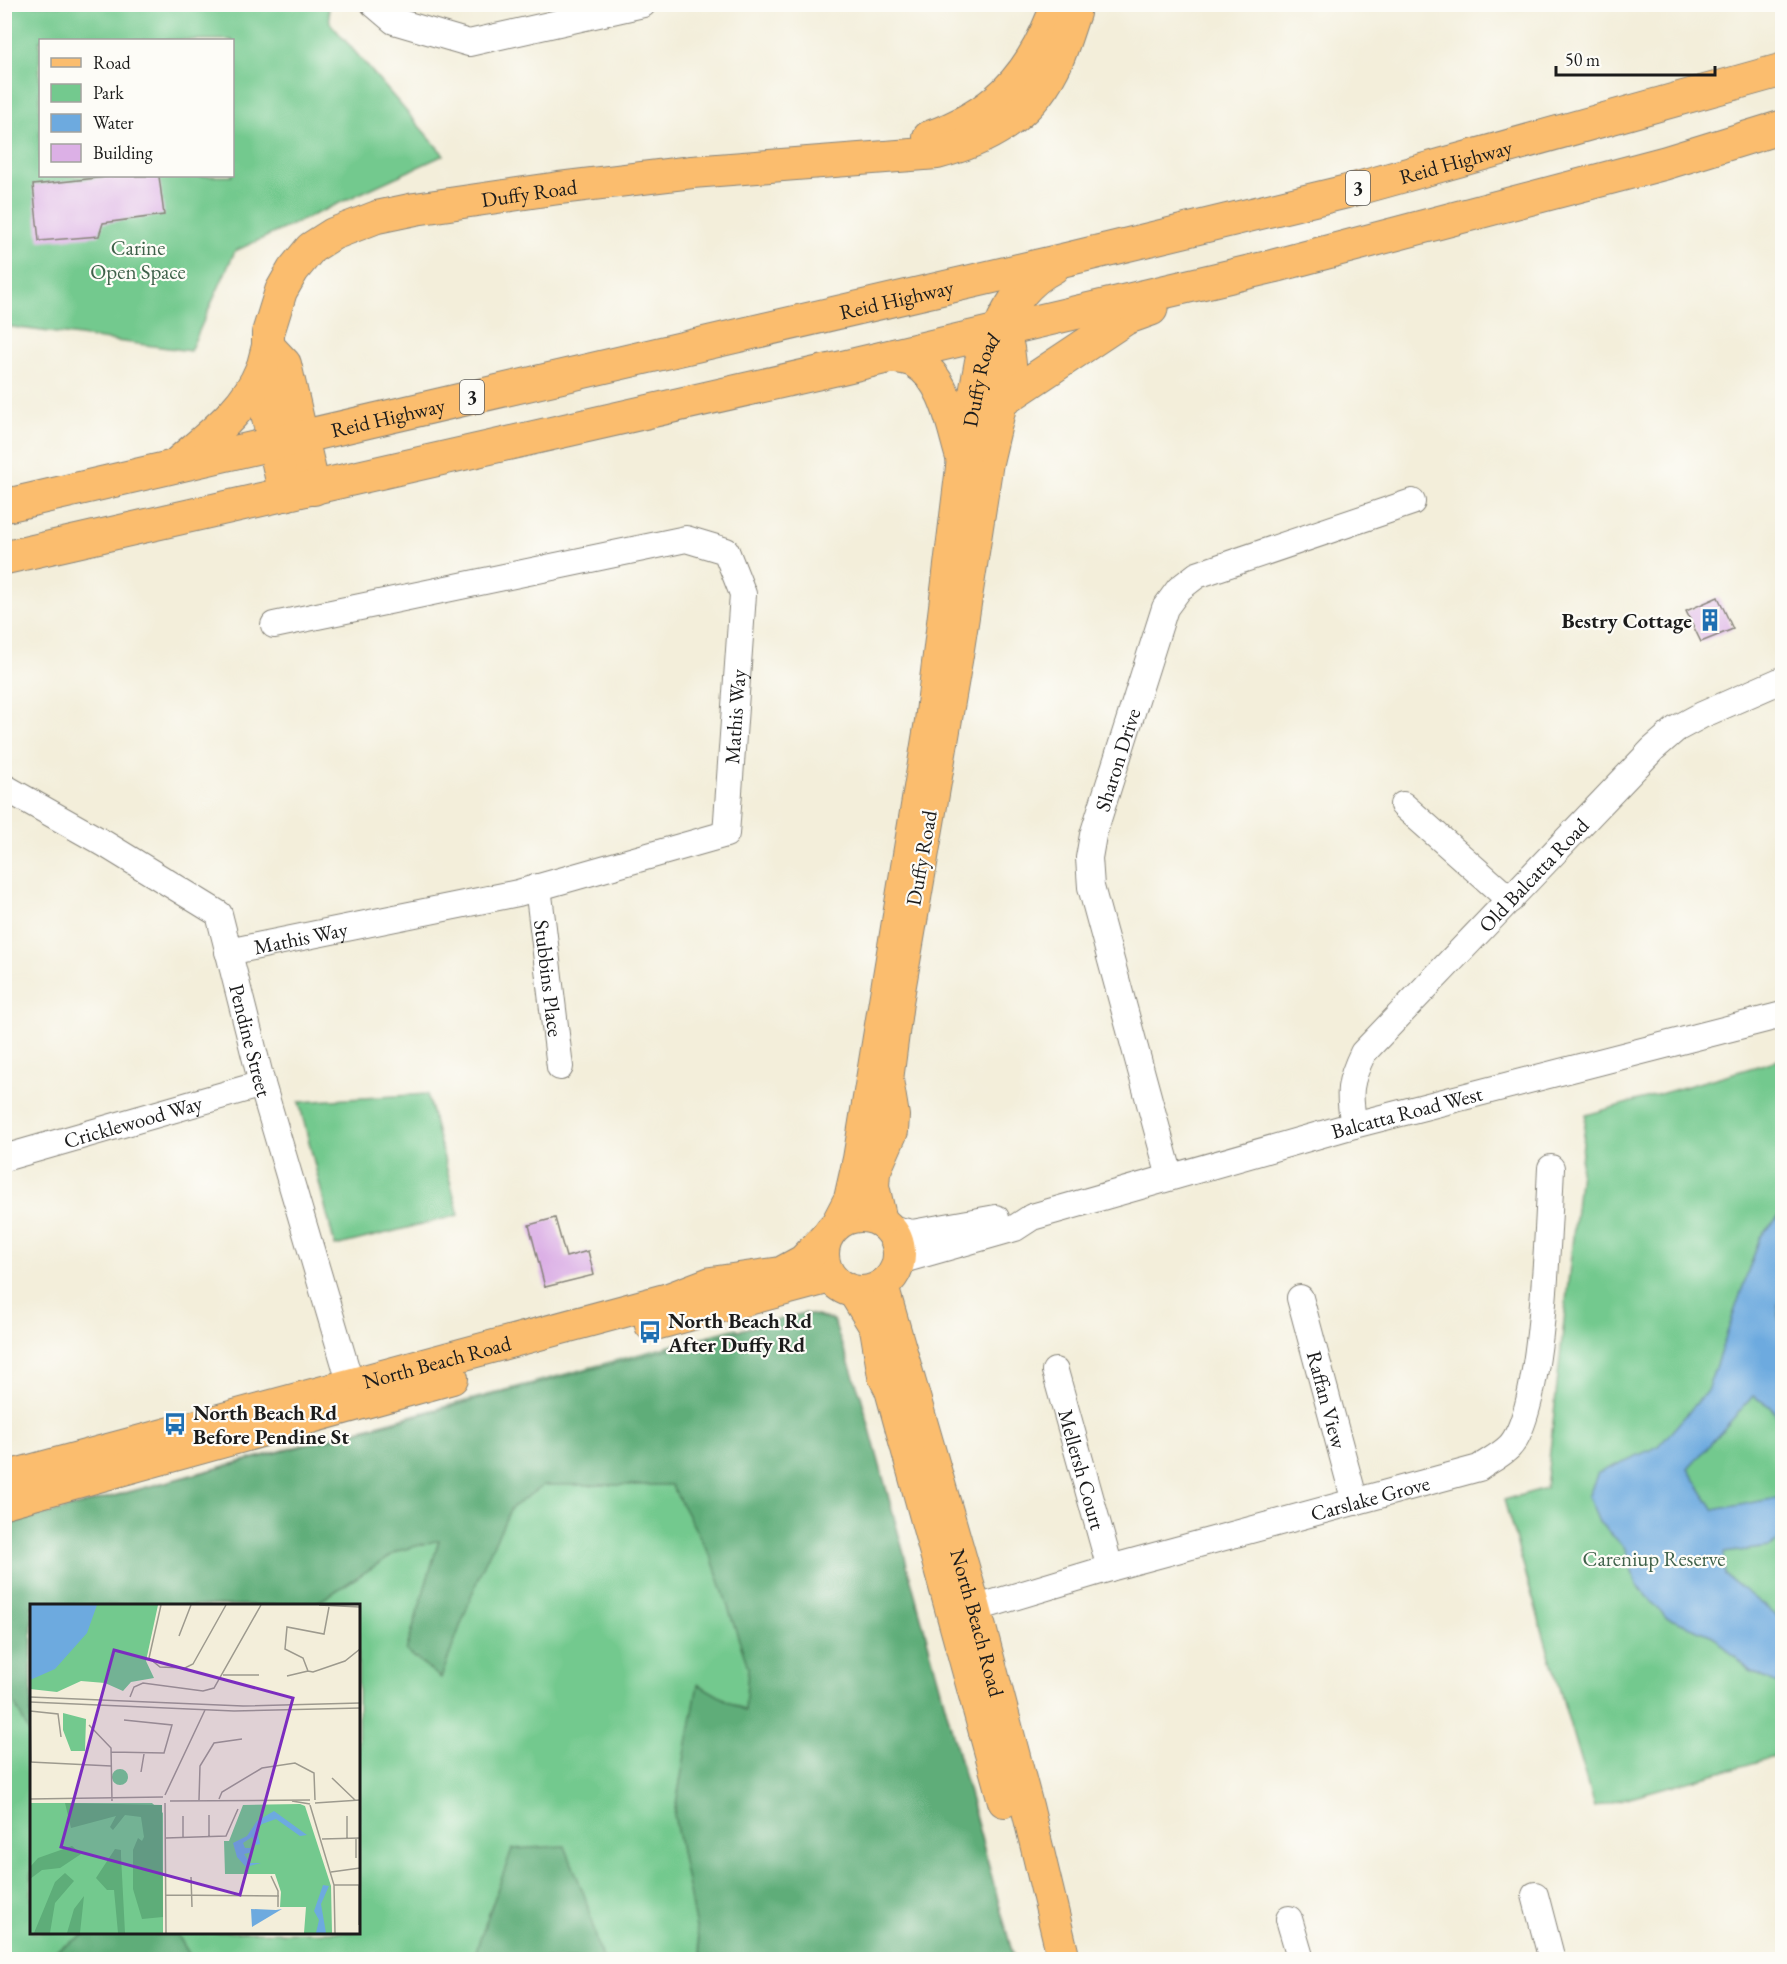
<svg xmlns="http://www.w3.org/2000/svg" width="1787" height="1964" viewBox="0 0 1787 1964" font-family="'EB Garamond',serif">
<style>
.green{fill:#73c98e;stroke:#487255;stroke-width:1.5;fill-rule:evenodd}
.forest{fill:#5ead79;stroke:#3d644a;stroke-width:1.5}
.water{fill:#6daadf;stroke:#44637e;stroke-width:1.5}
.building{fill:#dcb0e6}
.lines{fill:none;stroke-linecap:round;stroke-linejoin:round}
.minor-casing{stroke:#88857b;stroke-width:28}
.major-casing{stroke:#88857b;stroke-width:34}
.highway-casing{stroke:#88857b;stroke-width:35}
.minor{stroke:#fff;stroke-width:26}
.major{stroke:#fbbd6e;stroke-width:32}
.highway{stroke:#fbbd6e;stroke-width:33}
.labels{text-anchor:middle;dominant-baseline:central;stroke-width:4.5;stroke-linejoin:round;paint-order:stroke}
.shield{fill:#fdfcf7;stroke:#605f5e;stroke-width:1.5}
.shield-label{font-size:20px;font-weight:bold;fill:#1c1c1c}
.street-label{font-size:21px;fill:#1c1c1c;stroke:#fdfcf7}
.park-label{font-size:21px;fill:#3f614a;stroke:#fdfcf7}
.poi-label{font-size:21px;font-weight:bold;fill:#1c1c1c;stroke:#fdfcf7;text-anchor:start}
.inset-road{fill:none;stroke:#9d9a8e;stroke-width:1.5}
.view{fill:#7b2cbf;fill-opacity:0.15;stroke:#7b2cbf;stroke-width:3}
.inset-edge{fill:none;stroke:#1c1c1c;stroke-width:3}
</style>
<rect width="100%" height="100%" fill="#fdfcf7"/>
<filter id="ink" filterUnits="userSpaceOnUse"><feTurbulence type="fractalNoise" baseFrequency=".0167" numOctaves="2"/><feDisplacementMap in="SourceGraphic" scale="12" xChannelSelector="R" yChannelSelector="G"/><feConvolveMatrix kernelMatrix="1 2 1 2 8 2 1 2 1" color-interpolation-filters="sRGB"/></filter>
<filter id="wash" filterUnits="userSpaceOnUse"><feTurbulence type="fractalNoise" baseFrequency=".008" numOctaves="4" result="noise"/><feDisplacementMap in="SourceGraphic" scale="24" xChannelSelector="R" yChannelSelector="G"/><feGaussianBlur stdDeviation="1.35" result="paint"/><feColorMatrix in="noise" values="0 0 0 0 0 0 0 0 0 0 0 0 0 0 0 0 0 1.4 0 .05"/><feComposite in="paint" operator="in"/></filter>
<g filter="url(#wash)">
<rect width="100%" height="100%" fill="#f3eeda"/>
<path class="green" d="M4,5h324l2,18 114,132 -209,96 -45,100 -185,-25zM40,40h192v136h-192z
M1782,1059v696l-188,52 -90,-307 42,-12 40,-373z
M427,1094l32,121 -124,31 -36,-144z
M736,1328l125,68 153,563 -1009,1v-435zM32,1606h326v326h-326z"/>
<path class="forest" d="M804,1313l29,7 28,76 153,563h-312l-28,-144 24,-131 47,27 3,-44 -36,-108 -41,-74h-127l-33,23 -31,65 -39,105 -35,-27 33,-111 -41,11 -84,54 -282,1 -1,130 -26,-51v-160z
M565,1846l20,51 17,62h-129l39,-110z
M88,1933l90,2 14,24h-152z"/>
<path class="water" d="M1782,1213v85l-4,7 4,32v89l-11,-19 -18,-11 -65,73 26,41 68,-13v42l-12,8 -46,6 1,22 57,45v62l-5,2 -27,-13 -37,-35 -47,-19 -30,-32 -10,-36 -27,-27 -11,-26 10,-23 61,-27 48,-55 53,-154z"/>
<g id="blocks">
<path class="building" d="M115,176h44l5,39 -61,8 -4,13 -60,5 -6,-56z
M1718,597l15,32 -32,13 -15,-31z
M555,1218l11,39 22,-6 6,24 -49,12 -16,-62z"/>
</g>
</g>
<g filter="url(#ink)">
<use href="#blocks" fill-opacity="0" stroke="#88857b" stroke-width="1.5"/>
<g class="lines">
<g class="minor-casing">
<g id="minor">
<path d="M374,4l20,17 75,22 174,-39"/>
<path id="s1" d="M4,787l101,57 114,70 43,170 94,318"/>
<path d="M1403,805l107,95"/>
<path id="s2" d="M538,887l22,180"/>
<path id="s3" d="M228,952l290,-59 208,-59 17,-240 -17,-43 -40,-12 -412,86"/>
<path id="s4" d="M1354,1125c-6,-32 -5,-43 9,-72l290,-304 23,-20 26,-14 80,-35"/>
<path id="s5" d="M4,1158l258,-74"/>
<path id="s6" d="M1170,1177l-79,-290 -2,-29 4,-23 72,-227 14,-19 18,-14 215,-73"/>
<path d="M889,1228l23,5 84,-15"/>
<path id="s7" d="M899,1261l116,-33 17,-11 322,-92 428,-110"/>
<path id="s8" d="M1300,1298l55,204"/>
<path id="s9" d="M1055,1371l55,197"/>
<path id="s10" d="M957,1614l153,-46 369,-100c10,-7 22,-13 30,-21 35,-35 39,-225 42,-279"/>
<path d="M1535,1895l17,65"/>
<path d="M1289,1919l12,41"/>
</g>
</g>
<g class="major-casing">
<g id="major">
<path d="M929,137c63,-22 99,-58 123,-119"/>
<path d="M268,346l17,18 29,125"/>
<path id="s11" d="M285,495l-18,-82 -5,-44 6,-23v-13l13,-42 12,-21 18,-22 22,-14 44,-17 38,-8 144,-21 133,-16 245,-19c50,-13 91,-35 116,-84 9,-17 14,-37 21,-56l1,-9"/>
<circle cx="861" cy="1254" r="38"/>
<path id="s12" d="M838,1222l12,-23 9,-40 72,-438 32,-262 18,-98 7,-18 11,-13 9,18 2,16 -23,98 -30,193 -60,347 -10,78 6,36 -1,15 -18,41 -1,14 8,35"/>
<path id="s13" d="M882,1286l93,323 52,197 37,154"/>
<path d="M854,1292l22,36 8,48 7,14 113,411"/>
<path d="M651,1325l179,-48"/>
<path id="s14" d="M4,1478l665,-179 42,-16 70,-10 22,-12 22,-23"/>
<path d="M4,1502l448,-124"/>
</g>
</g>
<g class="highway-casing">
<g id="highway">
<path d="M999,330c12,-27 27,-49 54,-63"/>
<path d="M893,356c7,1 17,2 23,6 31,18 37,66 47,97"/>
<path d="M1003,400l123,-82 25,-9"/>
<path d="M176,465c33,-29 70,-55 86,-96"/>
<path id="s15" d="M4,506l1064,-247 277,-67 437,-122"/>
<path d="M4,558l836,-190 434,-102 391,-103 117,-36"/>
</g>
</g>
<use href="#minor" class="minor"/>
<use href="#major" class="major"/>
<use href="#highway" class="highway"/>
</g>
</g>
<defs>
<g id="building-bare" transform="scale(1.8)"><path d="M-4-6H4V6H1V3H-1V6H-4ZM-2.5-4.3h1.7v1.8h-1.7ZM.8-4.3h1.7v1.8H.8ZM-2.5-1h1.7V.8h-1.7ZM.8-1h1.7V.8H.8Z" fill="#1f6fb2" stroke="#fdfcf7" stroke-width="2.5" paint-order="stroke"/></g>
<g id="bus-bare" transform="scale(1.8)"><path d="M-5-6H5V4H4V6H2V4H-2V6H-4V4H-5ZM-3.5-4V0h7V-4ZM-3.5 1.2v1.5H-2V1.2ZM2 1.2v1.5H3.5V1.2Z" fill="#1f6fb2" stroke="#fdfcf7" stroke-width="2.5" paint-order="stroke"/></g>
</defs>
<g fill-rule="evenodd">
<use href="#building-bare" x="1710" y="620"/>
<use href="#bus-bare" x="650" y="1332"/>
<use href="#bus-bare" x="175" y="1424"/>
</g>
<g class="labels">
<g class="shield">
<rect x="1346" y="171" width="24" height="34" rx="4.5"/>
<rect x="460" y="380" width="24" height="34" rx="4.5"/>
</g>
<g class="shield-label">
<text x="1358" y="188">3</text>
<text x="472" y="397">3</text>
</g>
<g class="street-label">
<text stroke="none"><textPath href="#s15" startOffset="1492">Reid Highway</textPath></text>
<text stroke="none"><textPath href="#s11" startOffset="489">Duffy Road</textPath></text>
<text stroke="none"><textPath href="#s15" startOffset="916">Reid Highway</textPath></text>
<text stroke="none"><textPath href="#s12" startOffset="856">Duffy Road</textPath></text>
<text stroke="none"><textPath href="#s15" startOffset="394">Reid Highway</textPath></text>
<text stroke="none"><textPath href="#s3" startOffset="630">Mathis Way</textPath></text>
<text stroke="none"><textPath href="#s6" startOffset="432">Sharon Drive</textPath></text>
<text transform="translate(921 858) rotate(-80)">Duffy Road</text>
<text stroke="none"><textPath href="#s4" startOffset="321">Old Balcatta Road</textPath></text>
<text stroke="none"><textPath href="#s3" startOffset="74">Mathis Way</textPath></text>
<text stroke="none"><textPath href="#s2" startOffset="92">Stubbins Place</textPath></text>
<text stroke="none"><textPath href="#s1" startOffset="380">Pendine Street</textPath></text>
<text stroke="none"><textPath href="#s7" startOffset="530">Balcatta Road West</textPath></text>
<text stroke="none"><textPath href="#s5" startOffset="134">Cricklewood Way</textPath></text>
<text stroke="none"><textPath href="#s14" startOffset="448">North Beach Road</textPath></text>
<text stroke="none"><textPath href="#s8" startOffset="105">Raffan View</textPath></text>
<text stroke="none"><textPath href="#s9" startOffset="102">Mellersh Court</textPath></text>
<text stroke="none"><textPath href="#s10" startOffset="429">Carslake Grove</textPath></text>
<text stroke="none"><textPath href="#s13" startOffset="350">North Beach Road</textPath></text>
</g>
<g class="park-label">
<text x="138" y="247">Carine<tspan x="138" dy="24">Open Space</tspan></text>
<text x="1654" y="1558">Careniup Reserve</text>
</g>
<g class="poi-label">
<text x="1692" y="620" text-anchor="end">Bestry Cottage</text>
<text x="668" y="1320">North Beach Rd<tspan x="668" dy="24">After Duffy Rd</tspan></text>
<text x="193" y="1412">North Beach Rd<tspan x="193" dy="24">Before Pendine St</tspan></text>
</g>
</g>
<g transform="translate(30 1604)">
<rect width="330" height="330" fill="#f3eeda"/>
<path d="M0,1h128l-12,56 8,17 -23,4 -8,9 -18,-8 -24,-2 -24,11 -27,-3zM33,109l23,6 -1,32h-14l-8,-21zM82 173a8 8 0 1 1 16 0a8 8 0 1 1-16 0ZM0,199h122l11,10v120h-133zM270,200l5,2 26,80 1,47h-28l2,-26h-26l1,-15 -6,-18h-50l-1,-33h5l14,-36z" fill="#73c98e"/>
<path d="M35,199l97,2 1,112 -21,2 -9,-30v-39l5,-12 4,3 2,-4 -3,-20 -16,-2 -12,15 -3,-3 6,-11 -45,12zM42,242l9,8 -21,14 -18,2 -12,9v-12l8,-9zM85,245l6,1v6l4,77h-7l-4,-43h-7l-11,-12zM35,269l9,8 -19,22 -5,30h-16l21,-51zM54,292l-4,37h-13l7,-24z" fill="#5ead79"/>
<path d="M0,1h67l-10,28 -32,36 -25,11zM244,207l33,24 -7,1 -24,-17 -14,5 -5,5 3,15 -4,1 -4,-8 -9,6 2,5h7l1,4 -9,2 6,9h11l-15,4 -9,-10 -4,-14 14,-7 10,-15zM293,281l6,1 -8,18 5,29h-10l3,-13 -5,-9zM221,305l25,1 6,-1 -30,18z" fill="#6daadf"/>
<path class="inset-road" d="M131,1l-12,53 11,9 25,1 8,-4 33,-59M289,1l41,2M299,3l-5,27 -37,-7 -2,22 18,9 5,13 5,1 32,-11 15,-12M149,32l12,-31M193,71h36M257,72l21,-5M0,93l213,9 117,-3M100,93l4,-10 9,-4 60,8 11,-3 47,-83M0,98l204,9 126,-3M0,107l1,51M0,107l28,3 3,23M59,121l22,23 1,53M81,148l53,1 8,-28 -48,-5M0,158l81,4M111,168l3,-18M302,174l23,22M135,191l40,-85M0,195l133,-2M189,195l3,-7 40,-24 33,-5 19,10 1,27M169,196l1,-34 14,-23 28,-4M140,197l140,-1M262,197l18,3M135,199l1,130M285,199l45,-3M280,201l24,80 1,48M179,211v22M153,212v21M317,212v22M136,234l60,-2 12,-27M326,234v20M292,235l38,-1M301,268l29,-4M241,272l7,15v16M161,273l1,30M304,281h25M135,291l114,1M329,321v-40"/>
<path class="view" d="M84,46l179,48 -53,197 -179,-48z"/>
<rect width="330" height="330" class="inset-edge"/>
</g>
<rect width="1787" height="1964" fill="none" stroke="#fdfcf7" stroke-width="24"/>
<rect x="39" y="39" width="195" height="138" fill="#fdfcf7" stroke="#a3a29f" stroke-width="1.5"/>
<rect x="51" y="58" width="30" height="9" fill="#fbbd6e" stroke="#a3a29f" stroke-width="1.5"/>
<text x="93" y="69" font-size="18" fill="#1c1c1c">Road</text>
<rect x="51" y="84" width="30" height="18" fill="#73c98e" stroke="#a3a29f" stroke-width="1.5"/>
<text x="93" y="99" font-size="18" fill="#1c1c1c">Park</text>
<rect x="51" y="114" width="30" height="18" fill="#6daadf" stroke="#a3a29f" stroke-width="1.5"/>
<text x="93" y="129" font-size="18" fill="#1c1c1c">Water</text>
<rect x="51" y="144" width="30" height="18" fill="#dcb0e6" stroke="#a3a29f" stroke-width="1.5"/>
<text x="93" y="159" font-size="18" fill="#1c1c1c">Building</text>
<path d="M1556 66v9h159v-9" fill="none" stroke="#1c1c1c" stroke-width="3"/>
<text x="1565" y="66" font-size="18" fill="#1c1c1c" stroke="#fdfcf7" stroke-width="4.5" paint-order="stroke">50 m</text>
</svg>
